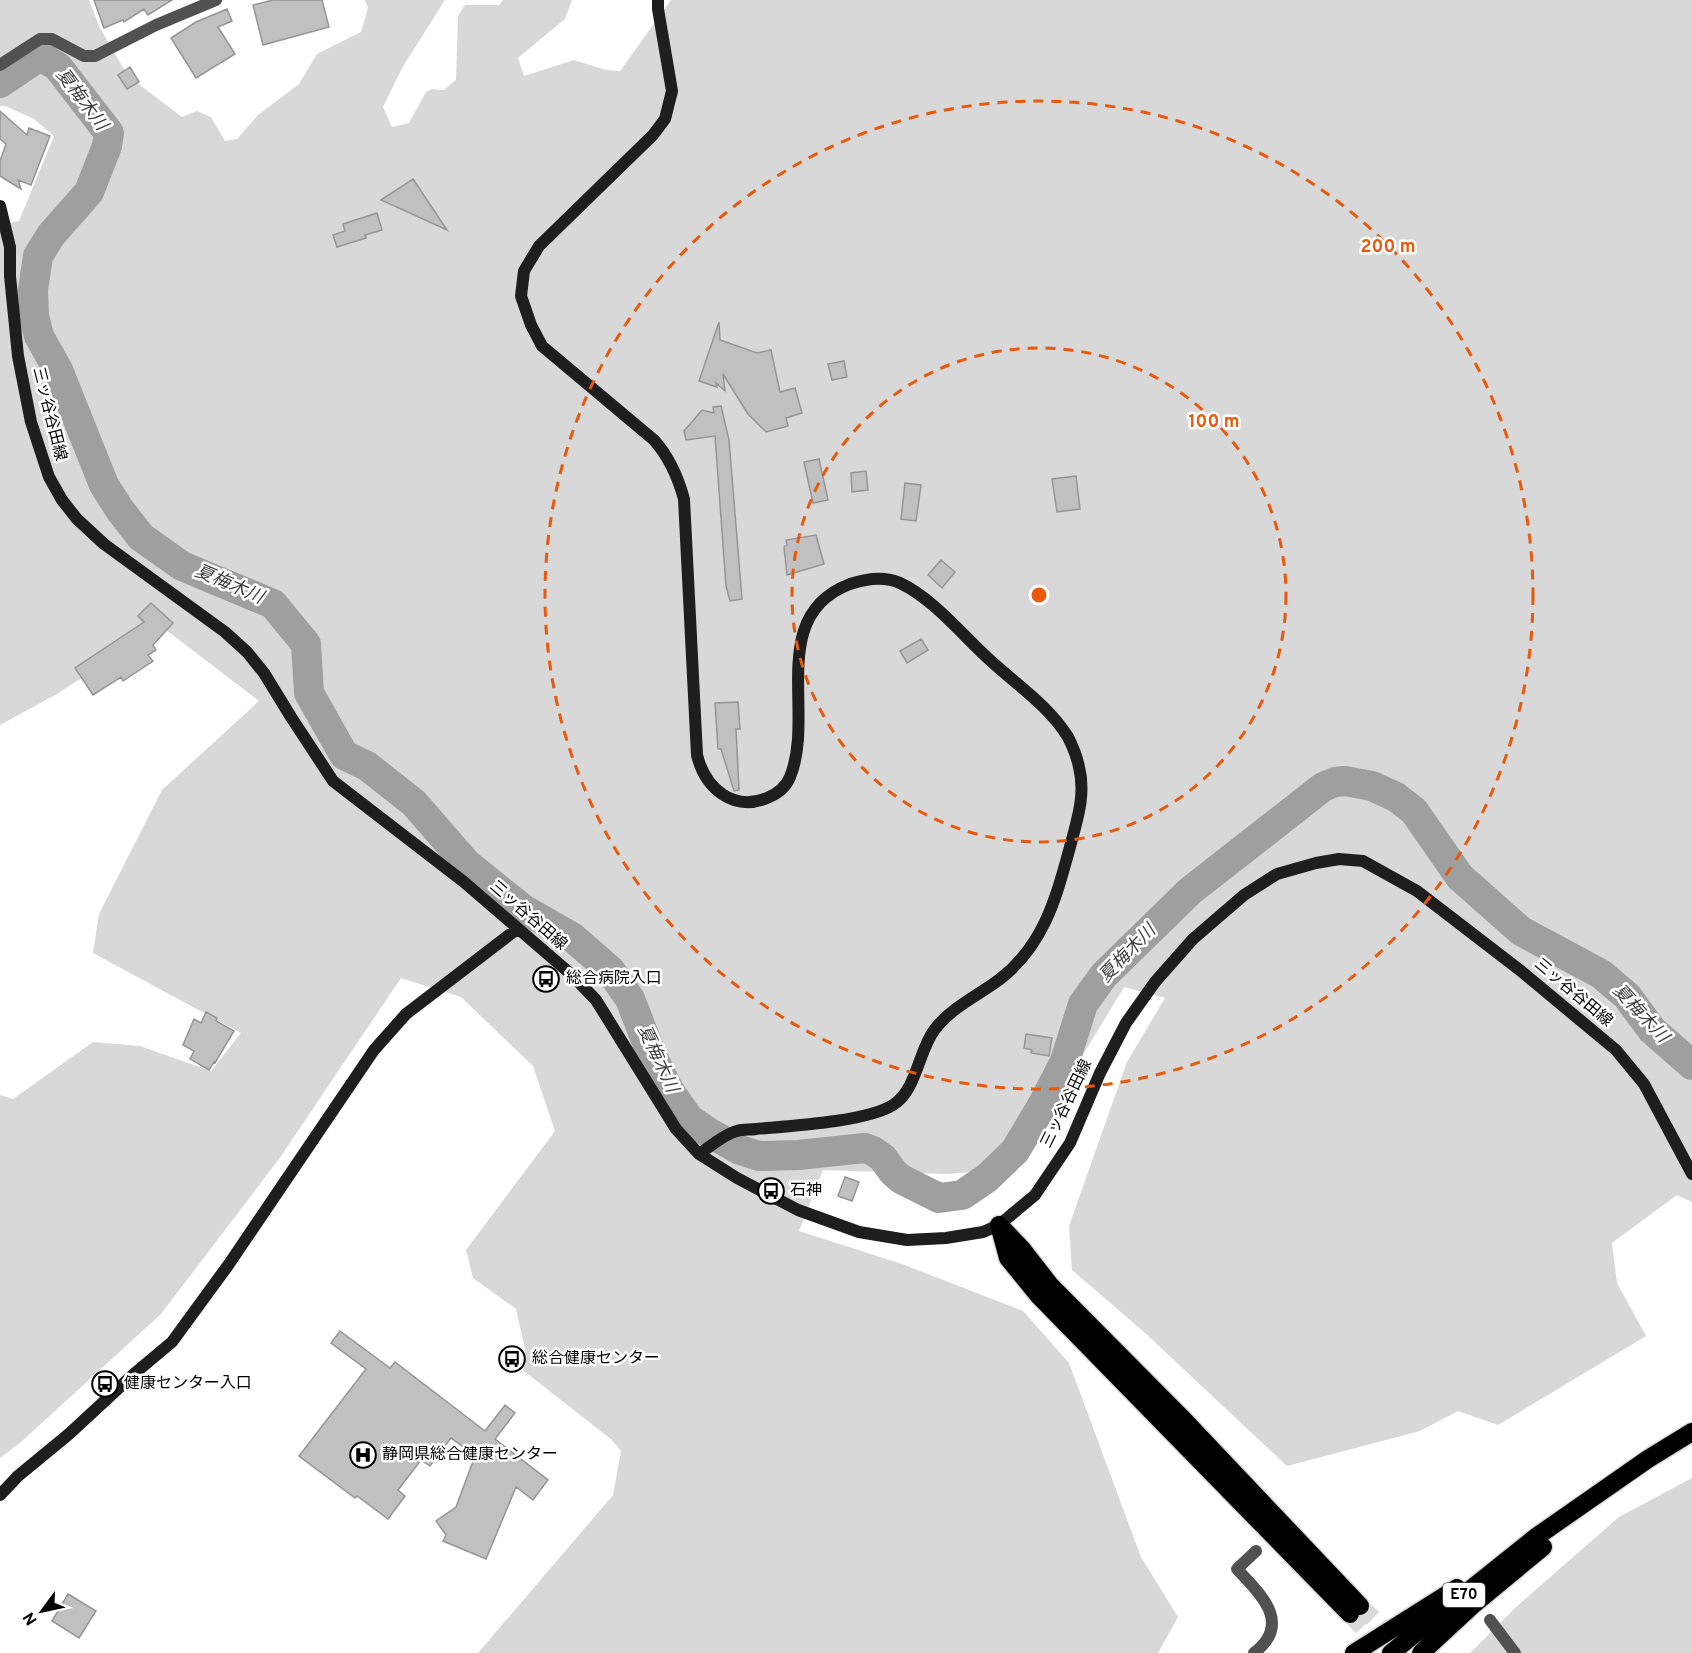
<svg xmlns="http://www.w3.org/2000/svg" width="1692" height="1653" viewBox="0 0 1692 1653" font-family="Overpass,'Noto Sans JP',sans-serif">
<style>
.green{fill:#d8d8d8}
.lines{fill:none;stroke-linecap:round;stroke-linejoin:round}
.river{stroke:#9f9f9f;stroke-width:30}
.building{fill:#c0c0c0;stroke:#959595;stroke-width:1.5}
.highway-tunnel{stroke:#d9d9d9;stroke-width:18;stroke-dasharray:18 9;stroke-linecap:butt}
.highway-casing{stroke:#dbdbdb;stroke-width:21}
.street{stroke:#515151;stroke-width:12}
.secondary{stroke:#1e1e1e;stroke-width:12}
.highway{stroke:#000;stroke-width:18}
.ring{fill:none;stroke:#e8590c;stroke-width:3;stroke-dasharray:10 8}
.labels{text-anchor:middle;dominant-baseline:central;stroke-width:5;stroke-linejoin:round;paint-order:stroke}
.shield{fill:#fff;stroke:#4c4c4c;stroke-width:1.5}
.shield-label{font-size:15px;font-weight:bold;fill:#000}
.street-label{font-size:16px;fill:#000;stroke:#fff}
.poi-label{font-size:16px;fill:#000;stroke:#fff;text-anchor:start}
.water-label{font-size:18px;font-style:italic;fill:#404040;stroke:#fff}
.centre{fill:#e8590c;stroke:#fff;stroke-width:3}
.ring-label{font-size:18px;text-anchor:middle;font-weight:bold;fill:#e8590c;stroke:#fff;stroke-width:5;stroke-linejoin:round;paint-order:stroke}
</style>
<rect width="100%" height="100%" fill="#fff"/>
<path class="green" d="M0,0h89l11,28 28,48 54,41 15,-6 14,6 14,24 12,-2 21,-24 41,-31 18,-30 44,-22 7,-24 -3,-8h80l-43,68 -19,39 9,20 17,-4 17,-31 6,-3 12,1 12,-10 2,-64 7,-11h34l4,-5h69l-7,19 -47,39 6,18 50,-16 32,10 14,1 51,-71h1021v1202l-15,-7 -65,48 5,40 29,53 -148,89 -40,-14 -38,20 -133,35 -143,-134 -72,-62 -3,-44 58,-164 38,-64 -41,-11 -110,182 -68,5 -123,-4 -24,61 103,33 121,47 46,52 72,194 37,60 -20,36h-680l135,-158 8,-44 -9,-11 -88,-69 -2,-8 3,-14 -9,-40 -43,-31 -7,-28 89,-119 -22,-65 -72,-69 -60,-19 -122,181 -118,155 -140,128 -21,16v-363l13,4 80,-57 47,4 71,25 30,-38 -148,-80 6,-39 63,-124 97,-89 -98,-75 -104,68 -57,31v-501l19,-3 35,-85 -20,-17 -29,-13h-5z
M1692,1478v175h-222l46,-46 103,-90z"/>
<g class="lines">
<path class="river" d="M0,83l34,-23 10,-2 14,9 51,66 -2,13 -18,46 -38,43 -13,21 -5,34 1,26 5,20 19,34 46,115 16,25 21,27 41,29 91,38 33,40 3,49 35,62 23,11 47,37 53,61 56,45 49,28 38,33 20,29 23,59 17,34 19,27 19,13 32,18 19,6 39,-1 67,-7 8,3 10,7 10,14 8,7 38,19 23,-3 25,-17 28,-27 28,-47 22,-43 18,-57 21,-29 86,-84 133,-104 12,-5 10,-1 27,5 24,11 18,14 46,66 61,54 80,43 26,22 25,34 40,35"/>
</g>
<path class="building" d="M94,0h78l-24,15 -4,-6 -20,13 -1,-2 -19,8z
M273,0h49l7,27 -66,18 -10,-40z
M227,9l5,12 -14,6 17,27 -39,24 -25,-40 25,-16z
M130,67l9,15 -12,7 -9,-14z
M0,111l27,24 2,-7 21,8 -19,49 -13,-5 3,9 -21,-13v-15l6,-17 -6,-5z
M413,179l34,51 -66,-30z
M377,213l5,17 -17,5 1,3 -29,9 -4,-12 12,-4 -2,-7z
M719,322l1,18 37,13 14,-3 9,42 15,-4 7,25 -16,5 2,8 -22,6 -18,-18 -25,-40 2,17 -9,-8 1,4 -18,-6z
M844,361l3,16 -15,3 -4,-16z
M721,406l8,34 13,159 -12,2 -4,-15 -11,-150 -29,4 -2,-9 18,-21 12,3 -1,-6z
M819,459l9,41 -15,3 -9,-41z
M866,471l2,19 -16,2 -1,-19z
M1076,476l4,33 -23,3 -5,-33z
M905,483l16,2 -5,36 -15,-2z
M816,535l8,29 -37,11 -3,-28 3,-2 -1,-5z
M941,560l14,12 -13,16 -14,-13z
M151,603l22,20 -20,22 3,5 -8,5 5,6 -30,20 -2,-4 -28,18 -18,-27 69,-46 -6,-6z
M921,639l7,11 -21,13 -7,-12z
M738,702l2,27h-4l3,61 -5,1 -13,-42h-3l-3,-46z
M206,1012l11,6 -1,3 18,10 -19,32 -1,-1 -5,8 -19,-11 4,-8 -11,-6 11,-26 7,4z
M1026,1034l26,4 -3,18 -18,-3 1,-3 -8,-2z
M845,1177l14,5 -7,19 -14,-5z
M340,1331l50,37 5,-6 90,69 20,-26 10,8 -20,26 53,41 -15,20 -17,-13 -30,72 -43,-18 3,-6 -10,-14 20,-14 19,-51 -24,-18 -21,28 -9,-6 -23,30 7,6 -17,23 -31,-23 -2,2 -56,-42 67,-87 -35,-26z
M68,1594l28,17 -17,27 -27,-17z"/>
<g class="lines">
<path class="highway-tunnel" d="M1360,1606l47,47
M1350,1614l38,39"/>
<g class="highway-casing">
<path id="highway" d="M999,1225l9,33 31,38 311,318
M1000,1226l22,23 28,36 131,132 179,189
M1354,1653l103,-65
M1391,1653l145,-116 112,-78 44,-27
M1421,1653l53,-49 69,-57"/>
</g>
<path class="street" d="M0,65l40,-26h12l32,17h11l61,-31 60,-25
M1490,1620l25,33
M1254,1653c39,-30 6,-59 -17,-84l19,-18"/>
<path class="secondary" d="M658,0v9l14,82 -7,28 -12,16 -114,111 -15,25 -3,25 10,29 11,21 112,94c16,18 24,37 30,59l13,256c8,33 36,57 70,43 10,-4 19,-11 23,-21 26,-63 -24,-161 60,-193 15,-5 35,-8 50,-1 34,16 63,53 91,78 26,24 58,45 77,76 4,8 9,20 11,30 7,28 -2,53 -9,80 -14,51 -26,98 -70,132 -21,16 -48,28 -65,50 -17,22 -18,61 -42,76 -27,17 -104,21 -137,24 -6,1 -13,0 -19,2 -13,3 -27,16 -38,23
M0,206l10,41v29l8,80 13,66 18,55 13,23 15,19 27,25 121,88 22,20 17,21 27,44 42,64 131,101 108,93 24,25 80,129 23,25 38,24 61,32 61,22 48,8 39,-2 37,-6 16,-7 36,-30 35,-52 30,-70 26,-50 29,-41 38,-43 51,-44 33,-21 39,-11 23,-4 24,2 54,30 104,80 95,79 28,34 48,90
M0,1495l18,-19 51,-42 66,-61 37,-31 57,-78 145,-214 32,-36 111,-85"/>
<use href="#highway" class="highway"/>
</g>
<g class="ring">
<circle cx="1039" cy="595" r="247"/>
<circle cx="1039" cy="595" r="494"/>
</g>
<defs>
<g id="bus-ring" transform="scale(1.35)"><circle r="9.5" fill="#fff" stroke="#000" stroke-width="1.5"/><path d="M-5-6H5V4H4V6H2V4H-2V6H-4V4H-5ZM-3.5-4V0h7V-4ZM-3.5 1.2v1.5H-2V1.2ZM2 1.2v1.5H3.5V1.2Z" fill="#000"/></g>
<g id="hospital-ring" transform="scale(1.35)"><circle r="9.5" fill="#fff" stroke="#000" stroke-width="1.5"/><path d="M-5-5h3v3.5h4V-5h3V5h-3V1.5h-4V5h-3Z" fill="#000"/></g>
</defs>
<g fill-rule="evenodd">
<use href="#bus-ring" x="546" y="979"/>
<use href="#bus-ring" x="771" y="1191"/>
<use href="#bus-ring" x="512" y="1359"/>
<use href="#bus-ring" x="105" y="1384"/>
<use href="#hospital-ring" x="363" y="1455"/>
</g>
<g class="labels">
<rect class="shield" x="1443" y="1583" width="42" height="24" rx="4.5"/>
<g class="shield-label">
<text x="1464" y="1595">E70</text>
</g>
<g class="street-label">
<text transform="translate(49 414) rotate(76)">三ッ谷谷田線</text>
<text transform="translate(528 916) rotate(41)">三ッ谷谷田線</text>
<text transform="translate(1573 993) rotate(40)">三ッ谷谷田線</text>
<text transform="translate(1067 1104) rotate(-64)">三ッ谷谷田線</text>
</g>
<g class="poi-label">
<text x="566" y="979">総合病院入口</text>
<text x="790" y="1191">石神</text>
<text x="532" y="1359">総合健康センター</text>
<text x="124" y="1384">健康センター入口</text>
<text x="382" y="1455">静岡県総合健康センター</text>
</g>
<g class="water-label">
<text transform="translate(81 100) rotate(53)">夏梅木川</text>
<text transform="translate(229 585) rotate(23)">夏梅木川</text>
<text transform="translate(1128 954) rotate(-46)">夏梅木川</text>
<text transform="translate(1640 1014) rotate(47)">夏梅木川</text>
<text transform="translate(657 1059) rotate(65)">夏梅木川</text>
</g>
</g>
<circle cx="1039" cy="595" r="9" class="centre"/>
<g class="ring-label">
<text x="1388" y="252">200 m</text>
<text x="1214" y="427">100 m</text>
</g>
<g transform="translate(42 1611) rotate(237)" stroke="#ffffff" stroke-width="4.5" paint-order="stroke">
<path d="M0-4.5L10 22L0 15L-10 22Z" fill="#000000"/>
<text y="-9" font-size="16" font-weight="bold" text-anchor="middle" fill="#000000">N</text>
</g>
</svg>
